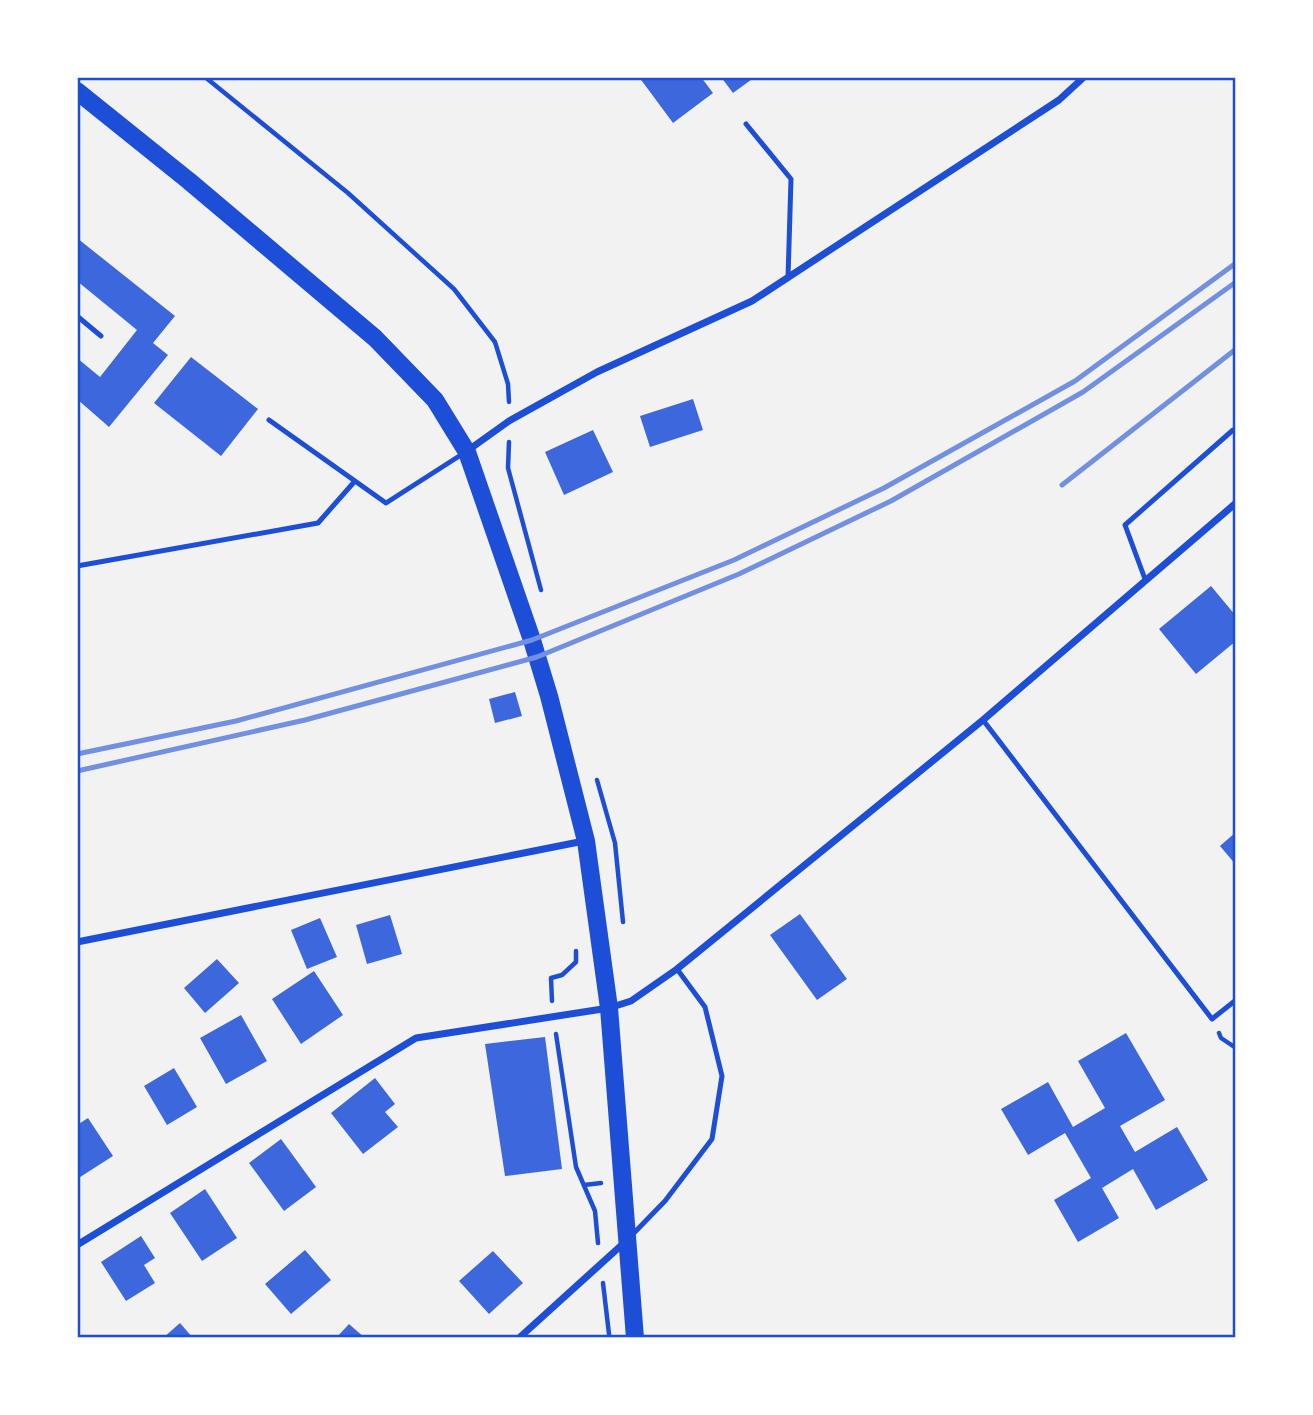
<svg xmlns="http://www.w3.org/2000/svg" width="1313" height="1415" viewBox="0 0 1313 1415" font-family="Lato,sans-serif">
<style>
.building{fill:#3d67dc}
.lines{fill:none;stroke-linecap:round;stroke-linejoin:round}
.path{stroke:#1d4ed8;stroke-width:4.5}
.service{stroke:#1d4ed8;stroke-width:5}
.minor{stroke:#1d4ed8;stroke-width:7}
.primary{stroke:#1d4ed8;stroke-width:18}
.rail{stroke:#7290e2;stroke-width:5}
.neatline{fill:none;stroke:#1d4ed8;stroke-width:2.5}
</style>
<rect width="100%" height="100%" fill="#f2f2f2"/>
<path class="building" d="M639,77h62l12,16 -40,30z
M721,77h34l-22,16z
M77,238l98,78 -22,27 15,12 -59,72 -32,-28v-41l23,19 37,-47 -60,-49z
M191,357l67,52 -37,47 -67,-53z
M693,399l10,31 -53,17 -10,-31z
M593,430l20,42 -49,23 -19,-43z
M1211,586l25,30v25l-40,33 -37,-45z
M515,692l7,24 -27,7 -6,-24z
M1236,832v33l-16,-19z
M800,914l47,65 -30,21 -47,-65z
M390,915l12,39 -35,10 -11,-39z
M320,918l17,39 -30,12 -16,-39z
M217,959l22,24 -34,30 -21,-25z
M314,971l29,44 -42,29 -29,-45z
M241,1015l26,46 -41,23 -26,-46z
M1126,1033l39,67 -45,26 15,26 42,-25 31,53 -52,30 -23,-41 -31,19 17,30 -41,24 -24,-42 37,-22 -26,-45 -37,22 -27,-46 47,-27 25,45 32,-19 -27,-47z
M545,1037l17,132 -57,7 -20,-132z
M174,1068l23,39 -30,18 -23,-39z
M375,1078l20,26 -10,8 13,15 -35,27 -32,-41z
M88,1118l25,38 -36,23v-54z
M281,1139l35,48 -32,24 -35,-48z
M205,1189l32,49 -35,23 -32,-48z
M141,1236l14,22 -11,7 11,18 -29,18 -25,-39z
M305,1250l26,30 -40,34 -26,-30z
M493,1251l30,32 -34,31 -30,-33z
M180,1323l13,15h-30z
M349,1324l16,14h-29z"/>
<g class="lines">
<path class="path" d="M205,77l143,116 106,96 41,53 13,42 1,18
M509,442l-1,26 33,122
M597,780l18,63 8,79
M552,1001l-1,-23 11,-3 14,-13v-11
M1219,1033l2,5 15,10
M556,1034l20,133 19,44 3,32
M584,1185l17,-2
M603,1283l6,51"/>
<path class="service" d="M746,124l45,55 -3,99
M77,316l24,20
M269,420l117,83 78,-50
M77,566l241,-43 37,-42
M1145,579l-20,-54 108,-95 3,2
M983,720l229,299 24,-19
M631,1236l34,-35 47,-62 10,-63 -17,-69 -28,-38"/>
<path class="minor" d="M467,451l42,-30 88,-49 155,-71 307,-201 25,-23
M77,942l507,-101
M77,1245l339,-207 193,-30 22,-7 46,-32 306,-249 253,-217
M519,1338l106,-96"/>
<path class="primary" d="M77,91l112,90 186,157 60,62 32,52 65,188 17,56 37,145 23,167 26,330"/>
<path class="rail" d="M1062,485l174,-136
M77,754l159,-33 296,-81 202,-80 150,-72 191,-107 161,-118
M77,771l228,-51 232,-63 202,-83 152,-73 192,-109 153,-110"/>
</g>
<rect width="1313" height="1415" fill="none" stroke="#ffffff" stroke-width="158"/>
<rect x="79" y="79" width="1155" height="1257" class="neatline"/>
</svg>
